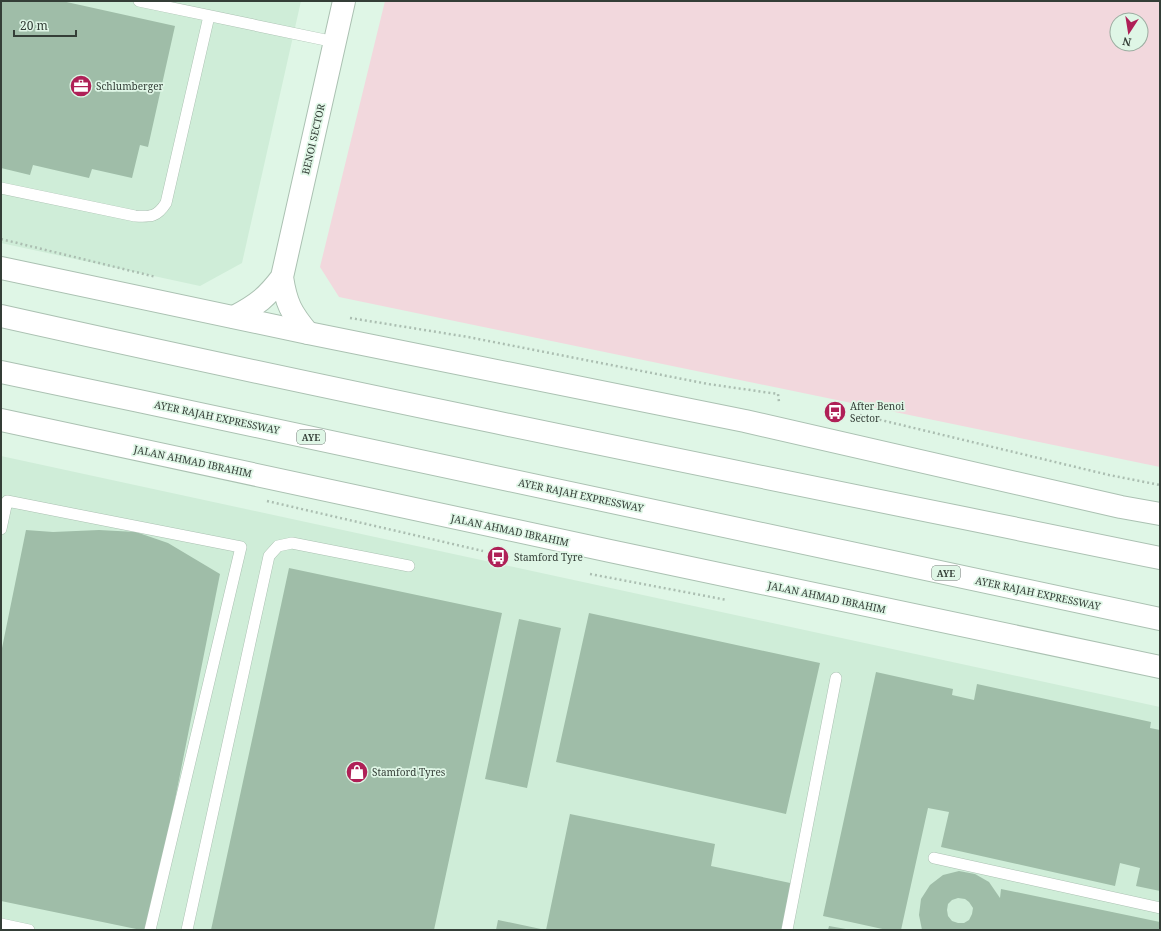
<svg xmlns="http://www.w3.org/2000/svg" width="1161" height="931" viewBox="0 0 1161 931" font-family="'Noto Serif',serif">
<style>
.built{fill:#cfedd8}
.green{fill:#f2d8dd;fill-rule:evenodd}
.building{fill:#9fbda8;fill-rule:evenodd}
.lines{fill:none;stroke-linecap:round;stroke-linejoin:round}
.lane-casing{stroke:#abc1b2;stroke-width:12}
.street-casing{stroke:#abc1b2;stroke-width:24}
.primary-casing{stroke:#abc1b2;stroke-width:24}
.highway-casing{stroke:#abc1b2;stroke-width:24}
.path{stroke:#abbeb1;stroke-width:2.5;stroke-dasharray:2 3;stroke-linecap:butt}
.lane{stroke:#fff;stroke-width:11}
.street{stroke:#fff;stroke-width:22}
.primary{stroke:#fff;stroke-width:22}
.highway{stroke:#fff;stroke-width:22}
.labels{text-anchor:middle;dominant-baseline:central;stroke-width:3.5;stroke-linejoin:round;paint-order:stroke}
.shield{fill:#dff6e6;stroke:#67756c;stroke-width:1}
.shield-label{font-size:9px;font-weight:bold;fill:#343e37}
.poi-label{font-size:10px;fill:#343e37;stroke:#dff6e6;text-anchor:start}
.street-label{font-size:10px;fill:#343e37;stroke:#dff6e6}
</style>
<rect width="100%" height="100%" fill="#dff6e6"/>
<path class="built" d="M1,1h300l-59,262 -42,23 -199,-43z
M1,456l1159,251v223h-1159z"/>
<path class="green" d="M385,1h775v466l-821,-170 -19,-30zM1117,20h24v24h-24z"/>
<path class="building" d="M1,1h61l113,25 -27,121 -8,-2 -8,33 -40,-9 -3,9 -56,-13 -3,10 -29,-7z
M26,530l27,2 46,-2 37,2 32,11 52,31 -71,356h-8l-140,-29v-248z
M289,568l213,45 -68,317h-223z
M589,613l231,50 -34,151 -230,-52z
M519,619l42,9 -34,160 -42,-9z
M876,672l77,17 -1,6 22,5 3,-16 174,38 -1,6 10,2v161l-24,-5 4,-18 -20,-5 -5,23 -174,-39 8,-35 -21,-4 -27,122h-14l-64,-14z
M570,814l145,30 -4,22 84,18 -10,46h-239z
M959,871l16,3 14,8 11,16 1,-9 159,33 -1,8h-237l-3,-15 2,-16 9,-14 13,-10zM958,898l7,1 4,3 4,6 -1,6 -3,6 -5,3h-6l-6,-2 -4,-5 -1,-6 1,-6 4,-4z
M498,920l43,9v1h-45z
M829,926l17,3v1h-18z"/>
<g class="lines">
<g class="lane-casing">
<path id="lane" d="M139,1l196,41
M1,188l134,28c16,1 22,1 31,-13l43,-187
M1,529l6,-28 234,46 -91,383
M934,858l226,50
M1,924l28,6
M187,930l82,-374 9,-10 14,-3 117,23
M787,930l49,-252"/>
</g>
<g class="street-casing">
<path id="street" d="M234,317c23,-12 33,-20 48,-40
M308,333c-17,-20 -22,-30 -26,-56l62,-276"/>
</g>
<g class="primary-casing">
<path id="primary" d="M1,268l307,65 437,88 376,86 39,7
M1,420l609,131 550,116"/>
</g>
<g class="highway-casing">
<path id="highway" d="M1,316c385,86 772,163 1159,242
M1,372l138,29 1021,218"/>
</g>
<path class="path" d="M1,239l155,38
M350,318l118,19 240,47 70,10 1,8
M860,415l249,60 51,10
M267,501l216,50
M590,574l137,26"/>
<use href="#lane" class="lane"/>
<use href="#street" class="street"/>
<use href="#primary" class="primary"/>
<use href="#highway" class="highway"/>
</g>
<defs>
<g id="office-disc" transform="scale(1.15)"><circle r="9.5" fill="#af2057" stroke="#dff6e6"/><path d="M-6-3h4V-5.5h4V-3h4V5H-6ZM-1-4.5V-3h2v-1.5ZM-6 0V1H6V0Z" fill="#fff"/></g>
<g id="bus-disc" transform="scale(1.15)"><circle r="9.5" fill="#af2057" stroke="#dff6e6"/><path d="M-5-6H5V4H4V6H2V4H-2V6H-4V4H-5ZM-3.5-4V0h7V-4ZM-3.5 1.2v1.5H-2V1.2ZM2 1.2v1.5H3.5V1.2Z" fill="#fff"/></g>
<g id="shop-disc" transform="scale(1.15)"><circle r="9.5" fill="#af2057" stroke="#dff6e6"/><path d="M-5-2.5h2.3a2.7 3.5 0 0 1 5.4 0H5L5.5 6h-11ZM-1.5-2.5h3a1.5 2.3 0 0 0-3 0Z" fill="#fff"/></g>
</defs>
<g fill-rule="evenodd">
<use href="#office-disc" x="81" y="86"/>
<use href="#bus-disc" x="835" y="412"/>
<use href="#bus-disc" x="498" y="557"/>
<use href="#shop-disc" x="357" y="772"/>
</g>
<g class="labels">
<g class="shield">
<rect x="297" y="430" width="28" height="14" rx="3"/>
<rect x="932" y="566" width="28" height="14" rx="3"/>
</g>
<g class="shield-label">
<text x="311" y="437">AYE</text>
<text x="946" y="573">AYE</text>
</g>
<g class="poi-label">
<text x="96" y="86">Schlumberger</text>
<text x="850" y="406">After Benoi<tspan x="850" dy="12">Sector</tspan></text>
<text x="514" y="557">Stamford Tyre</text>
<text x="372" y="772">Stamford Tyres</text>
</g>
<g class="street-label">
<text transform="translate(313 139) rotate(-77)">BENOI SECTOR</text>
<text transform="translate(217 417) rotate(12)">AYER RAJAH EXPRESSWAY</text>
<text transform="translate(193 461) rotate(12)">JALAN AHMAD IBRAHIM</text>
<text transform="translate(581 495) rotate(12)">AYER RAJAH EXPRESSWAY</text>
<text transform="translate(510 530) rotate(12)">JALAN AHMAD IBRAHIM</text>
<text transform="translate(1038 593) rotate(12)">AYER RAJAH EXPRESSWAY</text>
<text transform="translate(827 597) rotate(12)">JALAN AHMAD IBRAHIM</text>
</g>
</g>
<rect width="1161" height="931" fill="none" stroke="#343e37" stroke-width="4"/>
<g transform="translate(1129 32) rotate(192)"><circle r="19" fill="#dff6e6" stroke="#9baca0"/>
<path d="M0-3L7 15L0 10L-7 15Z" fill="#af2057"/>
<text y="-6" font-size="11" font-weight="bold" text-anchor="middle" fill="#343e37">N</text>
</g>
<path d="M14 30v6h62v-6" fill="none" stroke="#343e37" stroke-width="2"/>
<text x="20" y="30" font-size="12" fill="#343e37" stroke="#dff6e6" stroke-width="3" paint-order="stroke">20 m</text>
</svg>
